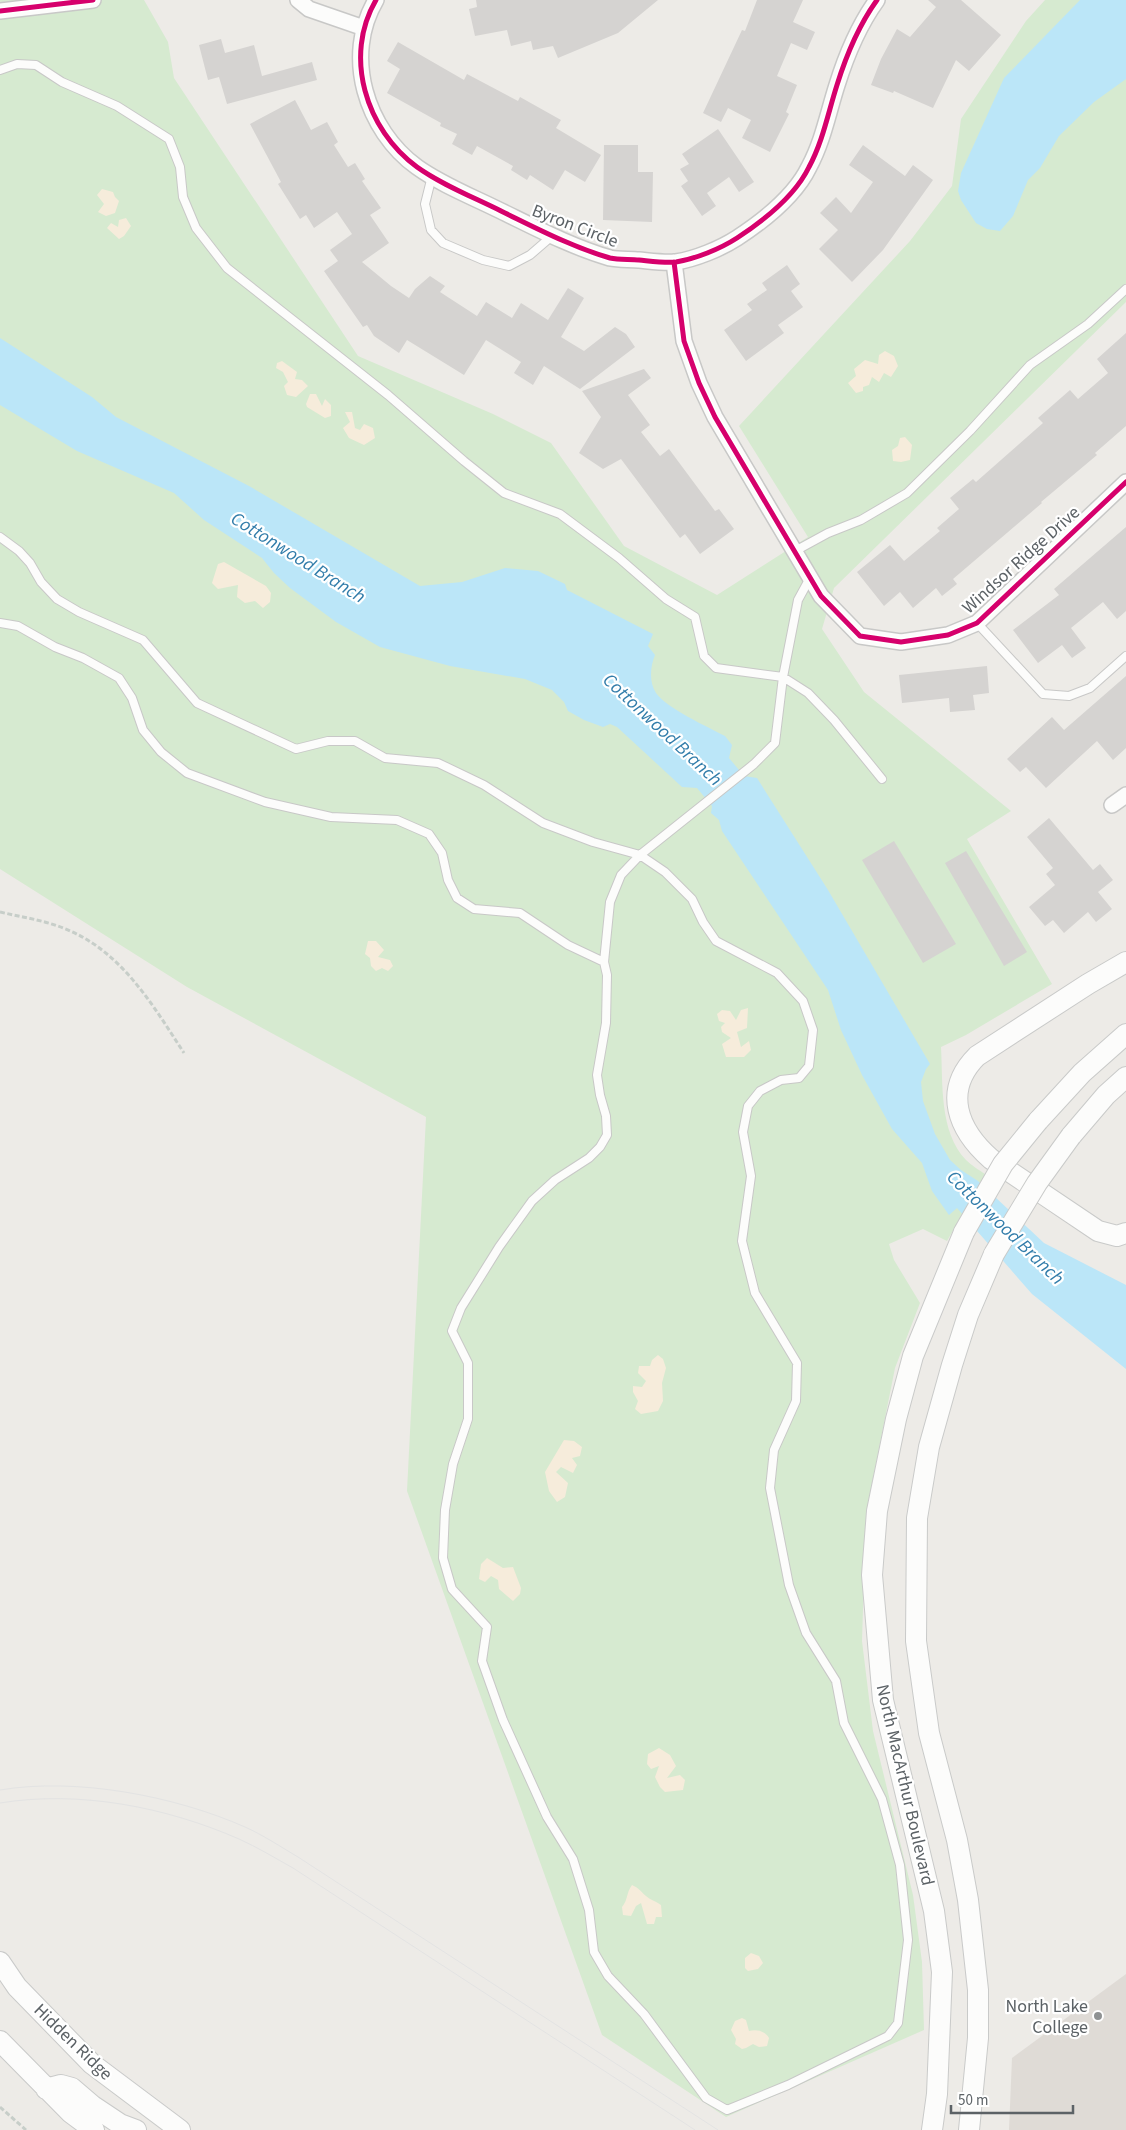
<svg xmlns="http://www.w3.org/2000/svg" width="1126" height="2130" viewBox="0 0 1126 2130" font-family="'Source Sans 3',sans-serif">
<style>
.education{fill:#dfdbd6}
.green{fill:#d6ead0}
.sand{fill:#f6ecdb}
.water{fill:#bbe6f8}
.building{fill:#d5d3d1}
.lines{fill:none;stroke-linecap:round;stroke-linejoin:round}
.service-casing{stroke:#c8c8c7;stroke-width:10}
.minor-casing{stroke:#c8c8c7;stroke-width:18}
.secondary-casing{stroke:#c9cac9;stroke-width:22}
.path{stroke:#c7cec9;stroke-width:3;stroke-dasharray:5 2.5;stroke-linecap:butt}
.service{stroke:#fcfcfb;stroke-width:8}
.minor{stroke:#fcfcfb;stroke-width:15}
.secondary{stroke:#fcfcfb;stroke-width:20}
.tram{stroke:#e3e3e3;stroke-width:1}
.secondary-bridge-casing{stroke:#c9cac9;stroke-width:22;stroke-linecap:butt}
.secondary-bridge{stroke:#fcfcfb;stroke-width:20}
.cycleway-casing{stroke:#fff;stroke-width:8}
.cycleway{stroke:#d6006c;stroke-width:5}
.poi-dot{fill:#8f9293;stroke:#fff;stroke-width:2}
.labels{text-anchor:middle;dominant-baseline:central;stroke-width:4.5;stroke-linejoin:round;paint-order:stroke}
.street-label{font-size:18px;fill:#5c6266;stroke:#fff}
.poi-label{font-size:18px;fill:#5c6266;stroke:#fff;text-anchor:end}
.water-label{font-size:19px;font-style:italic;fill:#327daa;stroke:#fff}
</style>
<rect width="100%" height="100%" fill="#edebe7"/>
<path class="education" d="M1126,1974v156h-117l3,-72z"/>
<path class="green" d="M0,0h144l24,42 6,36 184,278 135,58 58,29 73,103 93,49 91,-58 -69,-111 171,-185 42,-55 9,-67 65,-98 19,-21h81v302l-292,286 -12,41 42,63 147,119 -44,28 85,145 -86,51 -25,12c2,36 -2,85 25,113 5,5 13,10 19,14l-38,67 -24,-12 -34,15 5,16 26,43 -25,65 -29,145 -4,128 11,90 40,164 9,67 2,68 -198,87 -124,-82 -195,-544 19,-374 -239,-130 -187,-118z"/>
<path class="sand" d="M102,189l11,3 2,5 4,4 -4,12 -9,3 -8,-4 6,-8 -7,-9z
M126,218l5,8 -7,10 -5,3 -12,-11 4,-5 7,4 1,-7z
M885,351l9,5 4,10 -7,11 -7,-4 -5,9 -7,-5 -3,8 -6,2v4l-7,2 -8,-10 8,-7 -2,-7 11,-9 13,4 1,-9z
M282,361l15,11 -2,7 7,1 6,6 -12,11 -9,-2 -3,-9 4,-4 -5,-10 -7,-4 1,-5z
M310,394h6l6,12 3,-7 6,6v11l-6,2 -18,-11 -1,-3z
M345,412h7l3,16 5,2 4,-6 9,4 2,10 -11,7 -15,-7 -6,-10 7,-6z
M905,437l7,8 -2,15 -9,2 -8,-1 -1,-11 6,-4 2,-8z
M224,562l42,24 5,7 -1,9 -7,6 -8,-7 -10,2 -8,-6 1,-12 -20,4 -6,-6 6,-19z
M368,941h8l8,9 -6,7 12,3 3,6 -5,5 -6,-3 -6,3 -5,-5 -1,-8 -5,-4z
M748,1008l-1,20 -10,4 4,15 8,-6 2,9 -7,7h-18l-4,-13 9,-6 -9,-6 -1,-5 4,-4 -6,-2 -2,-7 5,-4 8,1 6,9 5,-10z
M658,1355l5,4 3,9 -4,15 1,18 -5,10 -17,3 -6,-5 3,-8 -5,-9v-6l9,1 4,-6 -8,-8 1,-7h11l2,-6z
M564,1440l10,1 8,6 -2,9 -8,2 5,7 -4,8 -12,-6 -5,5 12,11 -3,14 -8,5 -8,-11 -4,-19z
M487,1558l16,10 10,-1 8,21 -1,6 -7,7 -14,-12 -1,-9 -7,-4 -6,6 -6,-3 2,-15z
M659,1748l11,7 6,11 -9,12 13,-3 5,5 -2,10 -18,2 -5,-5 -5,-10 4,-11 -8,3 -4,-5 1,-10z
M632,1885c7,3 8,6 14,11 4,4 10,5 15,9l1,12h-6l-2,7h-7l-6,-21 -5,3 -5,10 -8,-1 -1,-8c6,-7 4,-14 10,-22z
M751,1953l8,3 4,7 -5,6 -10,2 -3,-3v-10z
M742,2018l4,2 3,11c8,-2 16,0 20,7l-2,8 -8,1 -6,-3 -7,4 -4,1 -7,-5 1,-5 -5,-9 4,-9z"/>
<path class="water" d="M1080,0h46v79l-32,23 -35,34 -19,32 -12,12 -15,36 -13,15 -13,-2 -11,-6 -15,-23 -3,-9 3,-18 43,-95z
M0,338l92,59 24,20 133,69 171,100 42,-4 43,-14 33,3 27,13 2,6 86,44 -5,12 7,9c-5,12 -6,27 1,38 10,15 52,34 69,43l7,9 -3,13 15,18 13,2 71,112 102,174 -4,5 -5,13 2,19 12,33 15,26 11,10 17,11 66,62 82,42v84l-94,-75 -75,-86 -8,7 -17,-24 -10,-28 -30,-34 -30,-54 -21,-45 -13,-40 -106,-159 -3,-11 -8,-7 1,-7 -15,-18 -15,-1 -65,-60 -7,-3 -7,3 -19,-7 -16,-9 -4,-9 -12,-12 -27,-11 -75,-13 -70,-19 -44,-25 -46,-34 -16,-15 -12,-15 -58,-38 -30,-27 -97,-42 -77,-46z"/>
<path class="building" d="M476,0h182l-40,33 -60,25 -5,-12 -20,4 -2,-9 -20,5 -4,-16 -32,6 -6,-27 8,-2z
M757,0h46l-10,22 22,10 -8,18 -16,-7 -14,33 20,9 -11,27 3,2 -19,38 -28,-14 9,-18 -23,-12 -7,14 -18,-9 39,-83 3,1z
M928,0h33l40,35 -32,36 -13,-11 -23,48 -39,-17 -1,2 -22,-8 10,-26 16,-30 13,8 26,-30z
M221,39l4,14 29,-8 8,31 50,-14 5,18 -90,24 -8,-27 -11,3 -9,-35z
M398,42l66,38 3,-6 51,27 2,-4 41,23 -5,8 45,27 -16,27 -20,-12 -12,20 -23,-15 -3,5 -16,-10 2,-4 -36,-20 -5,9 -20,-11 5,-10 -17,-8 1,-3 -54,-30 13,-24 -13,-8z
M295,100l16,30 16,-8 11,20 -4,3 14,22 7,-4 10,16 -3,2 19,27 -11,7 19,28 -27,19 29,24 18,12 6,-9 15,-13 15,10 -5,6 37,24 9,-14 26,16 9,-15 27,17 20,-32 16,10 -23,39 23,14 31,-24 11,7 9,13 -55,42 -36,-23 -11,19 -19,-12 7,-11 -35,-22 -22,35 -57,-35 -8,13 -25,-17 -7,-11 -4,2 -39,-56 14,-10 -8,-11 22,-16 -15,-22 -23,16 -8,-13 -6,4 -22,-35 3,-2 -31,-58z
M718,129l36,53 -15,10 -10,-15 -22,16 9,13 -14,10 -21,-30 7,-5 -8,-12 9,-5 -7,-10z
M604,145h34v27h15l-1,50 -49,-2z
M863,145l42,31 8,-11 20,15 -50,70 -31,32 -33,-33 19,-19 -18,-17 16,-16 15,16 22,-31 -24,-17z
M787,265l13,19 -9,7 12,16 -25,18 6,8 -38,28 -22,-31 28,-20 -5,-6 20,-14 -5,-7z
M1126,333v93l-31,27 2,2 -56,47 1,1 -89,76 4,5 -15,12 -6,-8 -23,20 -13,-16 -16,14 -27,-34 33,-27 14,16 36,-30 -3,-3 22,-19 -9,-11 23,-19 3,3 67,-59 -5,-5 32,-28 8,9 30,-26 -11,-14z
M644,369l7,9 -23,17 22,30 -9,7 19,24 9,-7 46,62 4,-2 15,20 -34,25 -15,-20 -5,4 -59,-79 -18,10 -24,-16 22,-36 -19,-26z
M1126,527v84l-9,8 -14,-17 -32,26 15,20 -14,10 -10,-13 -24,18 -25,-33 46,-35 -5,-6z
M987,666l2,27 -16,2 2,15 -25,2 -1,-14 -47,5 -3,-28z
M1126,676v72l-13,12 -16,-19 -51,47 -20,-21 -6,5 -13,-13 45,-42 12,13z
M1049,818l44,52 7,-6 13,16 -15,12 14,17 -16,13 -8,-10 -24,21 -11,-13 -8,6 -16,-19 26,-22 -9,-11 7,-6 -26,-31z
M894,841l62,103 -33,19 -61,-103z
M966,851l61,101 -23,14 -59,-103z"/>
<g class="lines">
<g class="service-casing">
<path id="service" d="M0,70l17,-6 19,1 26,17 55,24 52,33 11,28 3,30 13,31 31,40 161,127 76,66 40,32 56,21 59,44 47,41 29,18 9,39 12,12 67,9 25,16 26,27 48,59
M432,176l-7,28 6,26 12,13 40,17 26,6 21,-11 22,-19
M0,537l19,14 11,12 11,19 16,17 22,13 64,28 54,63 99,46 32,-8h27l30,17 53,5 46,22 59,38 50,19 47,13 25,17 27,27 11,23 13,19 61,32 26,28 10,29 -4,36 -10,12 -18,2 -21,11 -12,15 -5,26 8,44 -9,65 13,52 42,70 -1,38 -22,49 -4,38 19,97 17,48 30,48 8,42 38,76 18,66 8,75 -10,83 -10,13 -100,49 -61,25 -21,-12 -62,-84 -36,-38 -14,-24 -5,-42 -16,-51 -26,-42 -44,-97 -21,-59 5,-34 -35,-38 -9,-31 2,-48 8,-46 15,-45v-56l-16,-32 9,-23 38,-61 33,-46 23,-21 34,-22 11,-11 7,-12 -1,-19 -6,-21 -3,-20 9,-52 1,-48 -3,-13 6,-60 11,-27 19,-20 114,-91 21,-21 8,-66 15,-77 12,-22
M795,551l33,-18 33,-13 46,-27 63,-62 60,-66 58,-41 38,-35
M0,623l18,3 37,21 28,11 36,20 13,20 11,32 18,22 26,21 78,29 66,15 66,3 32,14 13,19 6,27 9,18 17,11 46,4 48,32 36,17
M977,623l66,71 26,2 21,-8 36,-32"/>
</g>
<g class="minor-casing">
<path id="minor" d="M298,0l11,9 55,19
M376,0c-33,56 -10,130 41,167 25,18 56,30 84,44 35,17 71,36 109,47 9,2 20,1 29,2 11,1 25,3 37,2 19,-3 44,-13 61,-24 26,-17 58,-42 72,-71 14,-26 19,-54 28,-82 9,-29 22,-60 40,-85
M0,11l93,-11
M674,262l10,79 15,42 16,34 106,179 39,40 41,6 47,-7 29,-12 149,-141
M1112,805l14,-10"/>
</g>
<g class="secondary-casing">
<path id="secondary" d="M1126,962l-38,22 -111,72c-35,35 -19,74 14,103l107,72 19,5 9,-3
M1038,1121l44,-48 44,-39
M1071,1136l35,-41 20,-18
M0,1962l17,25 75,77 88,66
M0,2041l71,72 23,17
M46,2089l15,-4 11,3 21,18 27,18 16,6
M932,2130l5,-36 5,-122 -8,-61 -51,-211 -11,-125 5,-64 19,-92 17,-63 51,-124
M969,2130l9,-92v-48l-10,-90 -11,-60 -28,-107 -13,-92 1,-123 12,-71 23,-82 16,-50 26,-61"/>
</g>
<path class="path" d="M0,912c21,5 43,8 63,16 58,22 89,76 121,125
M0,2107l26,23"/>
<use href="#service" class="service"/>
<use href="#minor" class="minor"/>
<use href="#secondary" class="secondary"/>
<path class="tram" d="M0,1790c76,-13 175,6 245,37 18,8 36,20 53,30l420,273
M0,1803c79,-13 166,4 239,36 18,8 36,19 54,29l402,262"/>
<g class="secondary-bridge-casing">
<path id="secondary-bridge" d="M964,1232l39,-68 35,-43
M994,1254l43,-71 34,-47"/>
</g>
<use href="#secondary-bridge" class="secondary-bridge"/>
<g class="cycleway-casing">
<path id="cycleway" d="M376,0c-33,56 -10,130 41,167 25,18 56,30 84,44 35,17 71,36 109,47 9,2 20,1 29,2 11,1 25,3 37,2 19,-3 44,-13 61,-24 26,-17 58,-42 72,-71 14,-26 19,-54 28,-82 9,-29 22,-60 40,-85
M0,11l93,-11
M674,262l10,79 15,42 16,34 106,179 39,40 41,6 47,-7 29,-12 149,-141"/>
</g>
<use href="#cycleway" class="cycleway"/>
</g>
<circle class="poi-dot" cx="1098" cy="2016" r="5"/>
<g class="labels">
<g class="street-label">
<text transform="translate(575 226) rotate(21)">Byron Circle</text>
<text transform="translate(1021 560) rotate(-42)">Windsor Ridge Drive</text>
<text transform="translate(905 1785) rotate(77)">North MacArthur Boulevard</text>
<text transform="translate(73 2042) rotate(44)">Hidden Ridge</text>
</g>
<g class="poi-label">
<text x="1088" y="2006">North Lake<tspan x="1088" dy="21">College</tspan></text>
</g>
<g class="water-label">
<text transform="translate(298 558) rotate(32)">Cottonwood Branch</text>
<text transform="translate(662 730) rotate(43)">Cottonwood Branch</text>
<text transform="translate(1005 1228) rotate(44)">Cottonwood Branch</text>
</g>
</g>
<path d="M951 2105v8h122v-8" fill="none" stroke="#5c6266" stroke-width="2.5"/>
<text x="958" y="2105" font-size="15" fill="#5c6266" stroke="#ffffff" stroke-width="4" paint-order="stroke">50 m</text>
</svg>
